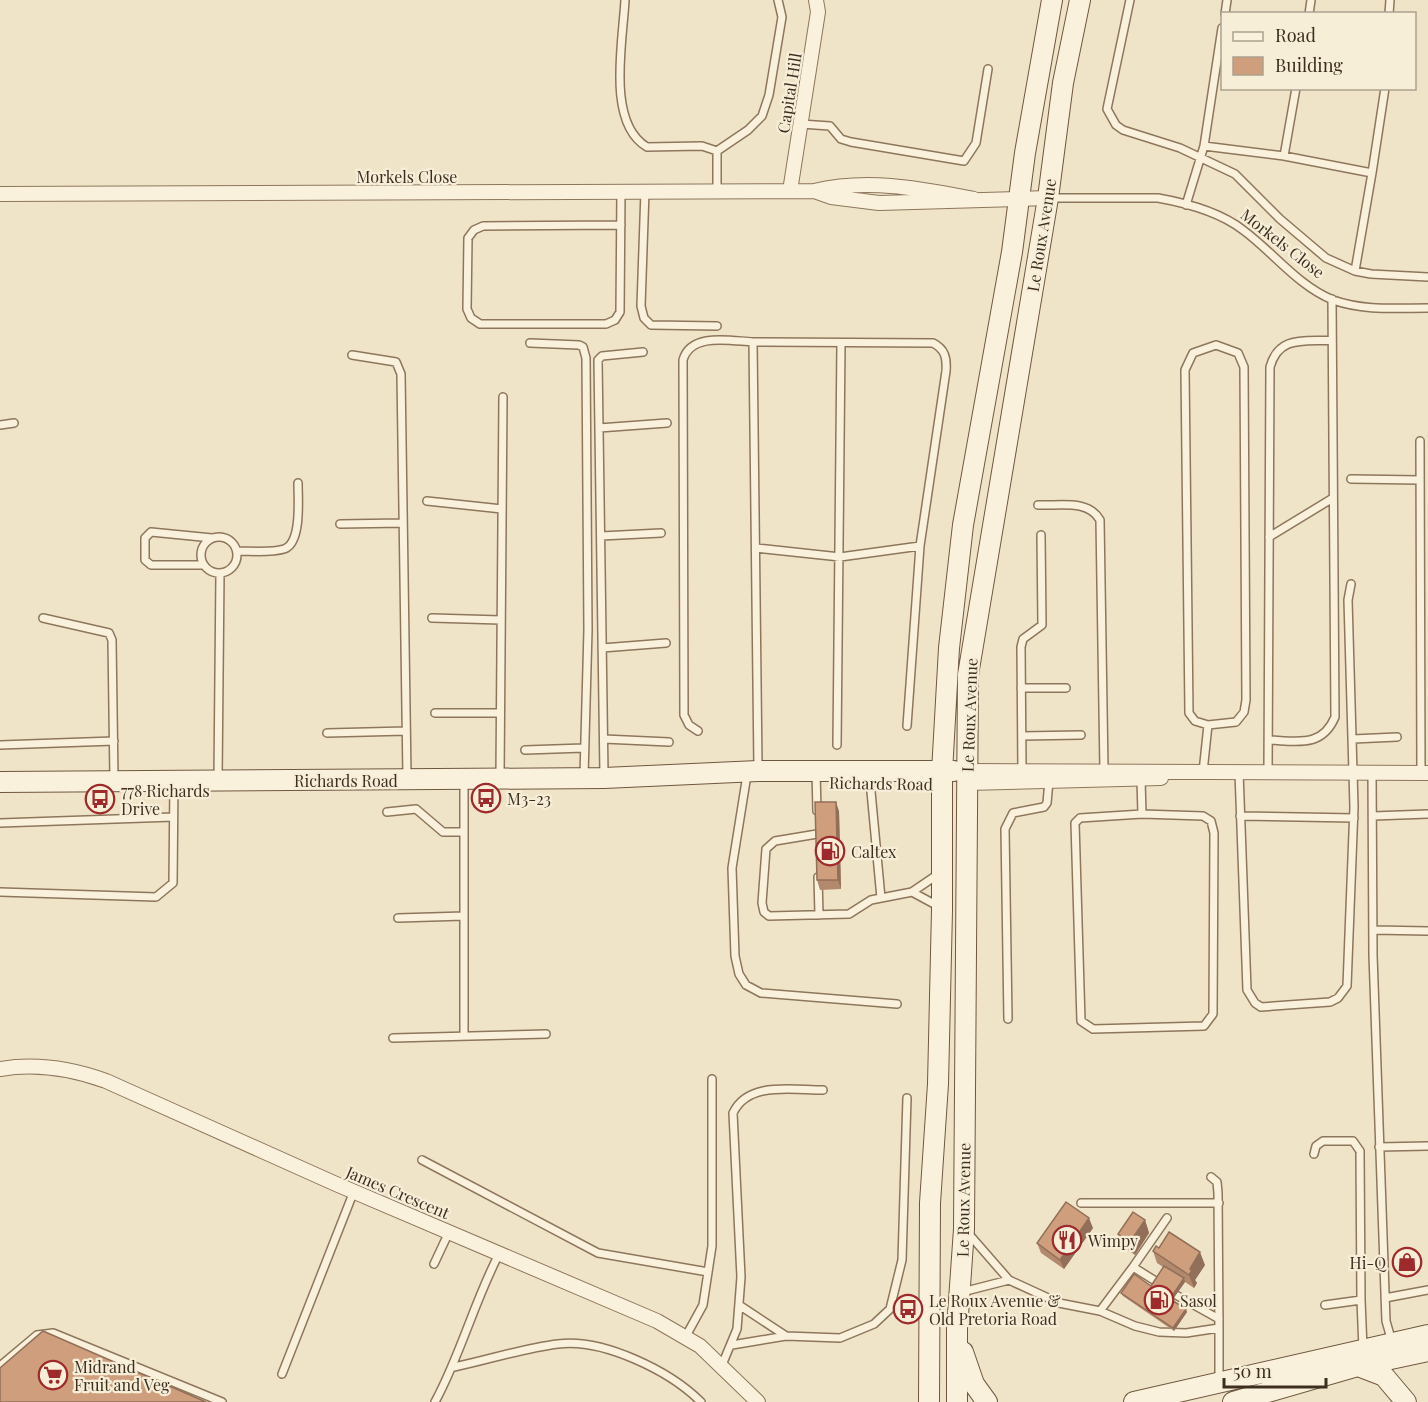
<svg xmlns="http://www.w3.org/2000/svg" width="1428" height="1402" viewBox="0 0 1428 1402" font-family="'Playfair Display',serif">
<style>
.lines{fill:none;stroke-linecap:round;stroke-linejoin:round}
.lane-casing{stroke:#8d765c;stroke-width:10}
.street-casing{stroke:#8d765c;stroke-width:16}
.secondary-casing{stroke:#6f573f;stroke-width:22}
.lane{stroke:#faf1dc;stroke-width:7}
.street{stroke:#faf1dc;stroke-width:14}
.secondary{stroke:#faf1dc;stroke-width:20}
.wall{fill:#b2896c}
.shaded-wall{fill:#916f58}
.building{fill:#cf9f7d;stroke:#916f58;stroke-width:1.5}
.labels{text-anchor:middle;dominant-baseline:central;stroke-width:4.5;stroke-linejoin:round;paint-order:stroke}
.street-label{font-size:16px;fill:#3d2e20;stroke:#f7eed8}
.poi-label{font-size:16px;fill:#3d2e20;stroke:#f7eed8;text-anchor:start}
</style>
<rect width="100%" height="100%" fill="#f0e4c8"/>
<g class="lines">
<g class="lane-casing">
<path id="lane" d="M625,0c-2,41 -19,123 22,147l55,-1 15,5
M1130,0l-23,109 9,16 7,5 57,18 55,26 45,45 46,39 29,13 16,3 57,3
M1225,14l2,-14
M1309,14l2,-14
M1389,14l1,-14
M801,124l29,2 11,13 10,3 113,19 12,-18 12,-74
M1204,146l80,10 88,17 13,-85
M717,151l31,-21 14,-14 7,-21 13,-78 -4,-17
M1284,156l12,-68
M645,191l-4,115 3,12 7,7 66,1
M717,191v-40
M1051,198h107c28,5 62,14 85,32 30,22 55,56 90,70 31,11 63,8 95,8
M1186,205l18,-59 18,-118
M621,225l-138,1 -9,4 -6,8 -1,71 4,9 9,6h126l9,-4 5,-8 1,-120
M1355,271l17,-98
M530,343l49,2 4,2 3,11 2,272 -4,146
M352,355l44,7 5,12 6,403
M0,425l14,-2
M599,428l68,-5
M1420,441l1,332
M1351,479l69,1
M427,501l75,8
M1038,505c22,1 50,-6 62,15l4,250
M340,524l63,-1
M601,536l60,-3
M201 555a18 18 0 1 1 36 0a18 18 0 1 1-36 0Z
M1269,537l64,-39
M756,548l84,9 80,-11
M237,551c15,0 34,2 47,-2 18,-6 14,-50 14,-66
M204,565h-53l-6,-5v-22l6,-6 61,6
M43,618l66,15 3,7 2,139
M432,618l69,2
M602,648l64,-5
M1021,688h45
M435,713h65
M698,731l-9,-6 -5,-10 -1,-355c8,-28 48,-19 70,-18
M327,733l79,-2
M1022,736l59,-1
M604,739l65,3
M1353,739l44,-2
M1269,740c28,1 53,8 66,-23l-3,-418
M0,745l114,-4
M837,745l4,-402
M525,750l59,-2
M758,768l-5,-426 180,1c12,6 14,15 13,28l-26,175 -13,180
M1022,770l-1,-123 2,-8 19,-14 -1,-90
M816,772l1,39
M1203,772l5,-47 -13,-4 -6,-8 -4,-343 8,-17 23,-8 22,8 6,14 2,333 -2,12 -8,10 -28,3
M1239,772l8,218 8,13 6,4 69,-5 8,-4 9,-12 7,-179 -6,-207 3,-16
M1268,772l2,-405c9,-32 34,-25 62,-27
M1372,773l1,182 13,366 6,21
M604,775l-6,-415 4,-4 41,-4
M500,776l3,-379
M218,778l2,-205
M1141,780l1,34
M464,781v255
M746,781l-14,87 3,88 4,18 7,11 15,8 136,11
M870,781l11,117
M387,812l29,-3 27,23h21
M1142,814l61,2 8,5 3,12 -1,181 -9,12 -111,3 -12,-8 -6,-198 5,-5z
M1240,816l114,2
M1373,816l55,-2
M0,823l173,-6
M817,834l-42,7 -9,8 -4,54 2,9 5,4 80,-2 22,-14 41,-8 25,-17
M818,877l1,38
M0,892l156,5 17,-14 1,-101
M912,892l26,14
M398,918l66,-2
M1373,930l55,1
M1008,1019l-3,-190 8,-16 31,-6 3,-4 2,-22
M393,1038l153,-4
M1379,1147l49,-1
M1314,1154l2,-8 7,-5h30l7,10 1,149
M422,1160l176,93 110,19
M1211,1177l6,5 1,11 1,135
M1081,1203h138
M968,1233l41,47 50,23 41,8 35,15 24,6 27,1 33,-5v51
M434,1264l15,-32
M1133,1267l34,-49
M962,1292l47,-12
M1176,1295l43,24
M1385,1298l43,-8
M739,1305l47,31
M1325,1305l36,-5 2,49
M1100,1311l33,-44 24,15
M686,1336l17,-31 9,-59v-167
M732,1345l54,-9 54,2 34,-14 16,-15 12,-49 5,-162
M722,1365l15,-36 4,-52 -8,-164c15,-32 59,-23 90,-23
M0,1366l37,-31 16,-2 169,69
M454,1367c34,-7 70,-19 104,-23 45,-6 112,27 143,58
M282,1374l72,-183
M435,1402c26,-48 39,-100 64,-148"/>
</g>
<g class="street-casing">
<path id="street" d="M790,191l28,-179 -2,-12
M814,191l17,6 48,6 169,-5
M0,194l814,-3c55,-13 107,-2 160,8
M967,771l461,2
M967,783l194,-5
M0,1069c35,-6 73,0 106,12l230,103 321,137 43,25 58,56"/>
</g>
<g class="secondary-casing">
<path id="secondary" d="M0,782l604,-4 154,-7h196
M963,1352l11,32 13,18
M1358,1366l26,10 22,26
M929,1402l1,-199 8,-119 4,-174v-138l7,-124 14,-123 49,-273 13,-99 27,-153
M957,1402v-73l7,-100 4,-554 80,-477 15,-115 17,-83
M1134,1402l294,-67
M1233,1402l125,-36 70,-15"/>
</g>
<use href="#lane" class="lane"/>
<use href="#street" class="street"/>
<use href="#secondary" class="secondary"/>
</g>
<path class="wall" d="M839,811l2,78 -21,1 -3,-10z
M1145,1220l4,13 -14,22 -13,-9 -4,-12z
M1093,1228l-29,41 -23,-16 -4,-10z
M1153,1251l52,14 -10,15 2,3 -3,5 -9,-6 -13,18 15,12 -13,19 -51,-35 -2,-3 30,-7 12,-19 -6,-4z"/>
<path class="shaded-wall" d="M836,802l3,9 2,78 -3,-9z
M1089,1218l4,10 -29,41 -4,-9z
M1145,1220l4,13 -14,22 -5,-13z
M1200,1252l5,13 -10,15 2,3 -3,5 -5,-13 1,-6z
M1184,1278l1,4 -14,20 -1,-3z
M1186,1309l1,3 -13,19 -1,-3z"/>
<path class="building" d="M815,802h21l2,78h-21z
M1066,1202l23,16 -29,42 -23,-17z
M1133,1212l12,8 -15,22 -12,-8z
M1169,1232l31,20 -10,17 2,1 -3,5 -36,-24 3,-5 3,2z
M1164,1266l20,12 -14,21 16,10 -13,19 -52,-35 13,-19 17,12z
M43,1331l163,71h-206v-34z"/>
<defs>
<g id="bus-ring" transform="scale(1.5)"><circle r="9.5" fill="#f7eed8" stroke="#9e2a2b" stroke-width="1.5"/><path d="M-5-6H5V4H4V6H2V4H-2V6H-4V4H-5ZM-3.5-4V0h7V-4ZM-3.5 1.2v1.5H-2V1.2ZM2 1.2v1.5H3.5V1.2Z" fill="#9e2a2b"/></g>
<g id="fuel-ring" transform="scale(1.5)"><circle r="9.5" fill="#f7eed8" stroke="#9e2a2b" stroke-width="1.5"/><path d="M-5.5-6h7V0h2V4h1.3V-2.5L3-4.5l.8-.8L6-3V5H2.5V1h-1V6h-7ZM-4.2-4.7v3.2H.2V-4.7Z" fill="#9e2a2b"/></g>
<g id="restaurant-ring" transform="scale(1.5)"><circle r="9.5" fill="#f7eed8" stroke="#9e2a2b" stroke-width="1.5"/><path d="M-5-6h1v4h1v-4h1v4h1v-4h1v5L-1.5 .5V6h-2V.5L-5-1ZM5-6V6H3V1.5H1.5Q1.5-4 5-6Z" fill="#9e2a2b"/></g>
<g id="shop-ring" transform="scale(1.5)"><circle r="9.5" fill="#f7eed8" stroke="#9e2a2b" stroke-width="1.5"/><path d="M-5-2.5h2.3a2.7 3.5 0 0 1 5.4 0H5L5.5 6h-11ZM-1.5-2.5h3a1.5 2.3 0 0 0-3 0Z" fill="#9e2a2b"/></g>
<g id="supermarket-ring" transform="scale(1.5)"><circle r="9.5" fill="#f7eed8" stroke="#9e2a2b" stroke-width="1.5"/><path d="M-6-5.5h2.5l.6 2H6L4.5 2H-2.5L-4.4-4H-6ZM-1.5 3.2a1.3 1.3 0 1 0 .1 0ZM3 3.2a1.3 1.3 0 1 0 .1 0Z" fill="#9e2a2b"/></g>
</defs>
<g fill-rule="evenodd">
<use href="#bus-ring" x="486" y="798"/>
<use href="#bus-ring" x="100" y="799"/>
<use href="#fuel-ring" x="830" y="851"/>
<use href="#restaurant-ring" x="1067" y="1240"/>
<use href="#shop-ring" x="1407" y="1262"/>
<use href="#fuel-ring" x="1159" y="1300"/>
<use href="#bus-ring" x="908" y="1309"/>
<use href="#supermarket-ring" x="53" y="1375"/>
</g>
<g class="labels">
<g class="street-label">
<text transform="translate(789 93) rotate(-81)">Capital Hill</text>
<text x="407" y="176">Morkels Close</text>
<text transform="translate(1041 235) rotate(-81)">Le Roux Avenue</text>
<text transform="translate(1283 243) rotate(38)">Morkels Close</text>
<text transform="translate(969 715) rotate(-88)">Le Roux Avenue</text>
<text x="346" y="780">Richards Road</text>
<text transform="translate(881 783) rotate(1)">Richards Road</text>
<text transform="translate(398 1192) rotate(23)">James Crescent</text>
<text transform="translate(963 1200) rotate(-89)">Le Roux Avenue</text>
</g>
<g class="poi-label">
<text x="121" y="790">778 Richards<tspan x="121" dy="18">Drive</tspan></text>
<text x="507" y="798">M3-23</text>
<text x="851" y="851">Caltex</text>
<text x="1088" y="1240">Wimpy</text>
<text x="1386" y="1262" text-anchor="end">Hi-Q</text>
<text x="929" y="1300">Le Roux Avenue &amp;<tspan x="929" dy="18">Old Pretoria Road</tspan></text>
<text x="1180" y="1300">Sasol</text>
<text x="74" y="1366">Midrand<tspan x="74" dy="18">Fruit and Veg</tspan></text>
</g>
</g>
<rect x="1221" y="12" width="195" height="78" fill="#f7eed8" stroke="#ada18e" stroke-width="1.5"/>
<rect x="1233" y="32" width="30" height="9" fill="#faf1dc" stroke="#ada18e" stroke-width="1.5"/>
<text x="1275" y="42" font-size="18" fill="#3d2e20">Road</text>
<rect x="1233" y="57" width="30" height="18" fill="#cf9f7d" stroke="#ada18e" stroke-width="1.5"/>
<text x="1275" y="72" font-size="18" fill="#3d2e20">Building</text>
<path d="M1224 1378v9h102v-9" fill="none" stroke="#3d2e20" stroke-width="3"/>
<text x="1233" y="1378" font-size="18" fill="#3d2e20" stroke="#f7eed8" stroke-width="4.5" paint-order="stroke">50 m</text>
</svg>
